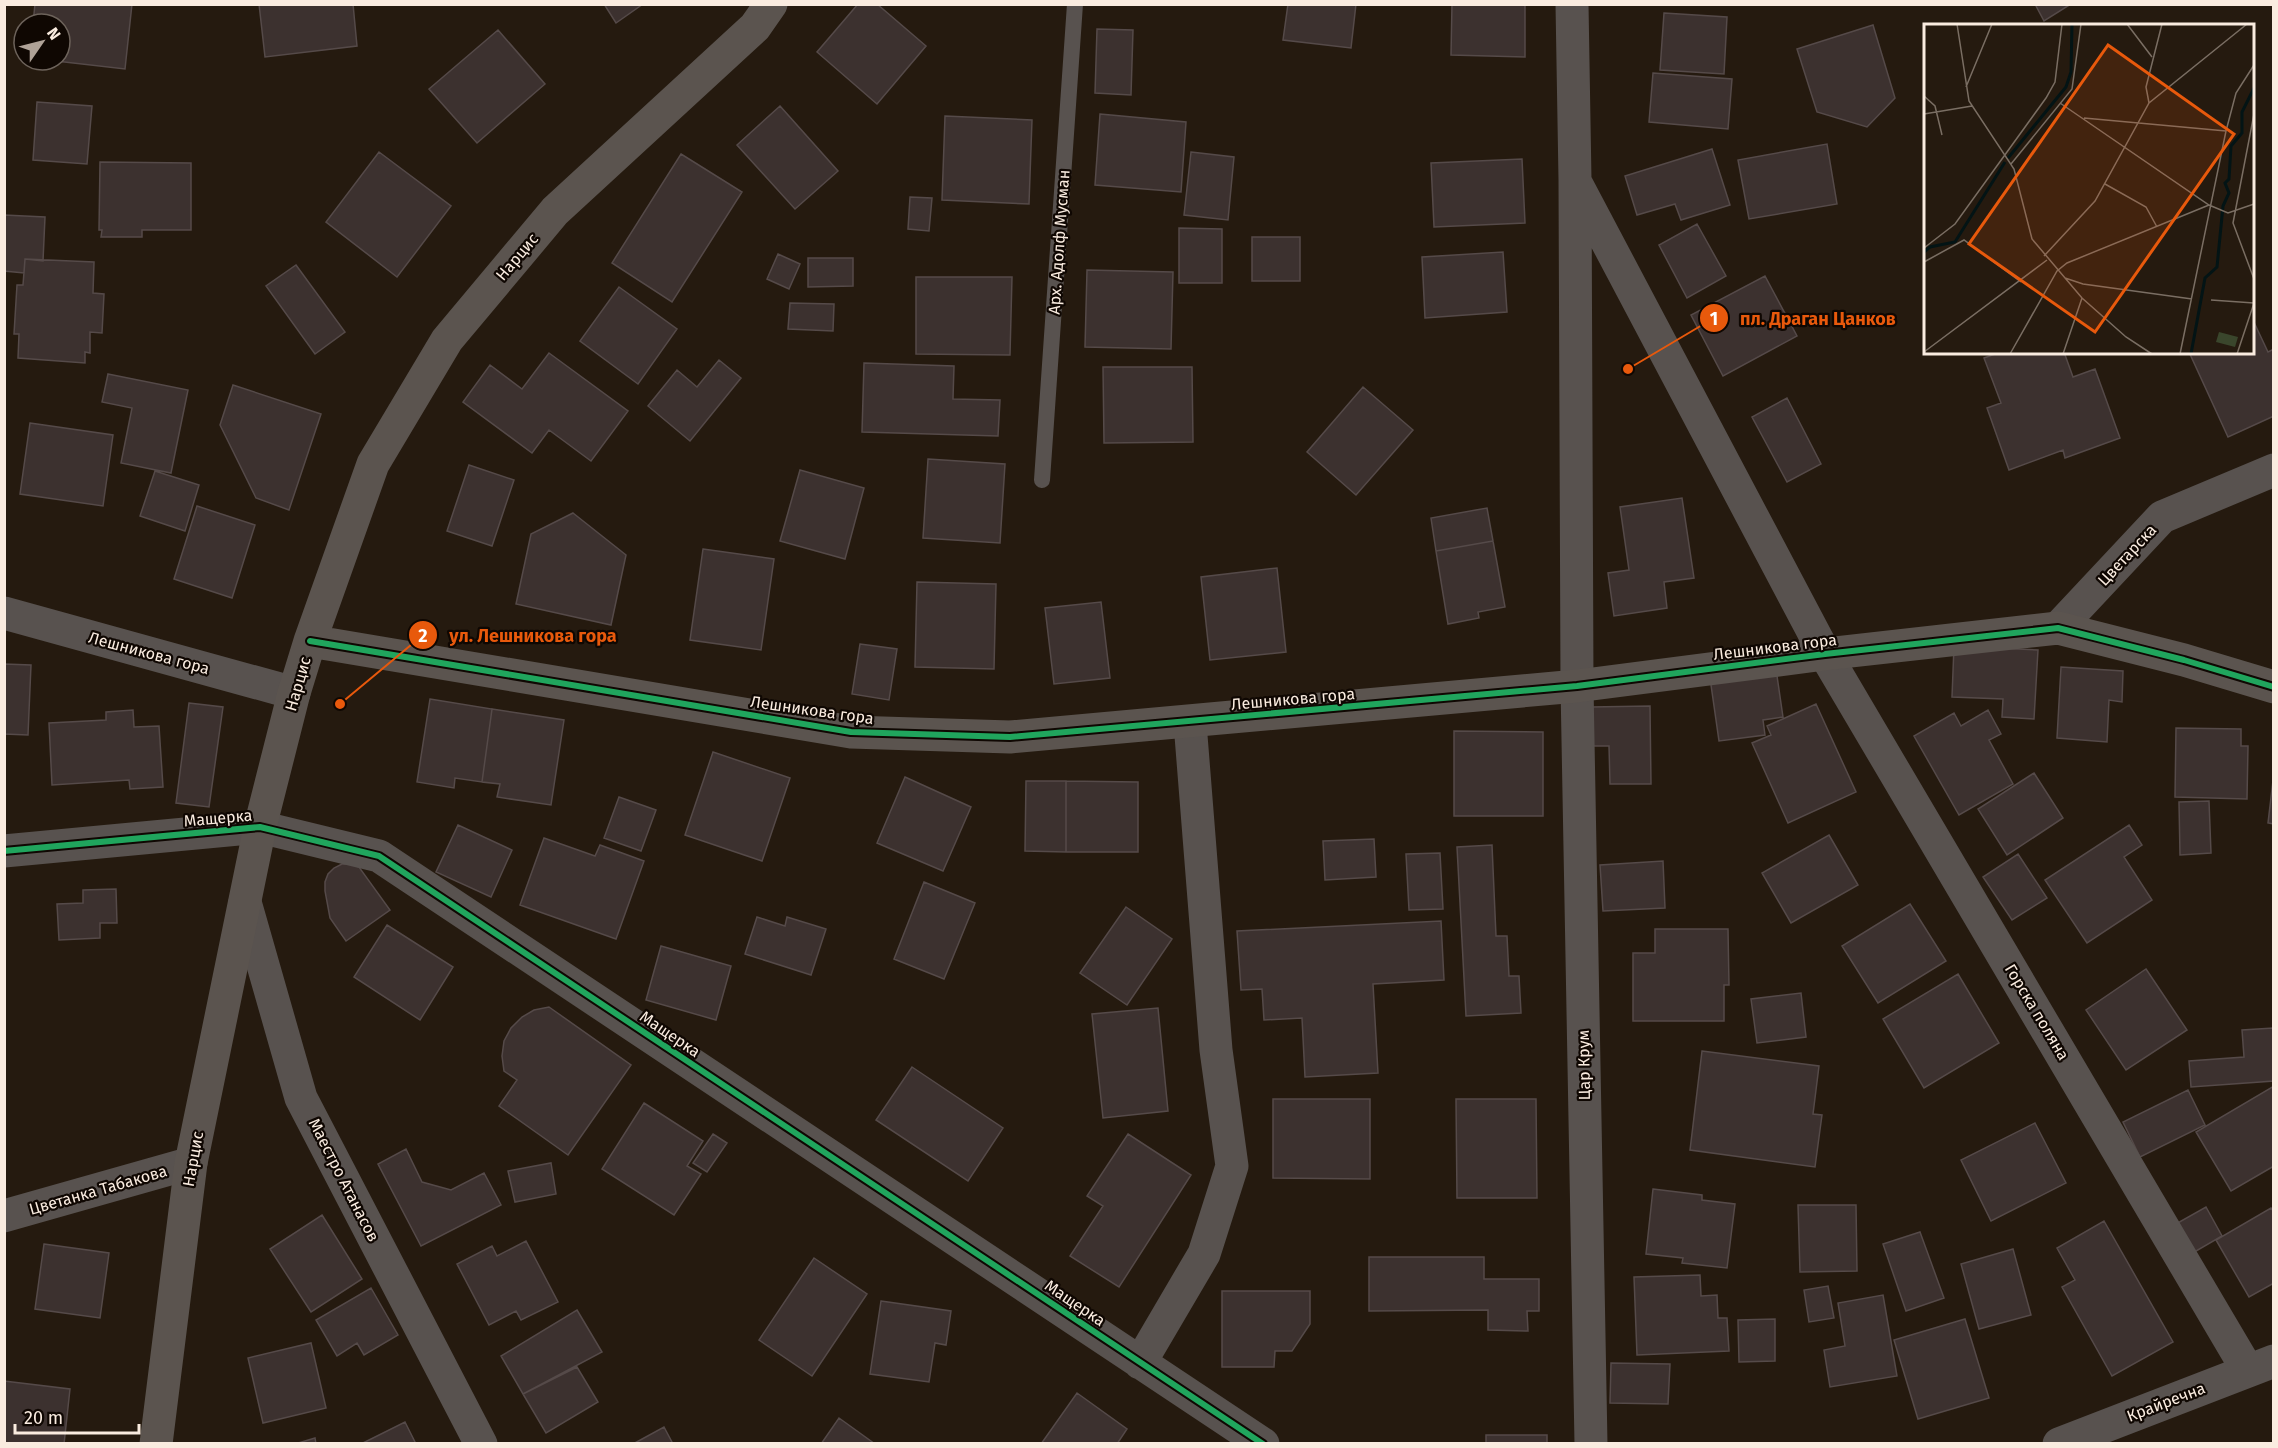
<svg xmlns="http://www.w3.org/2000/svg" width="2278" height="1448" viewBox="0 0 2278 1448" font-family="'Fira Sans',sans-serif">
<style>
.building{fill:#3c312f;stroke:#554a49;stroke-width:1.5}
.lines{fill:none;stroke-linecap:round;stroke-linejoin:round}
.lane{stroke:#58524f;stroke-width:16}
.street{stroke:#58524f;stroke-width:33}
.secondary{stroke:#5b544f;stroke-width:33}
.cycleway-casing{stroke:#0f0702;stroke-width:10}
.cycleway{stroke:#20a55d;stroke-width:6}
.labels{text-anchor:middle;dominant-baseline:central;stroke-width:4.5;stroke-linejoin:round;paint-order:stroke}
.street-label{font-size:16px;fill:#faece0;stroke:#0f0702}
.inset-river{fill:none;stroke:#031415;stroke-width:3}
.inset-road{fill:none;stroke:#7a6e63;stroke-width:1.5}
.view{fill:#e8590c;fill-opacity:0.15;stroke:#e8590c;stroke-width:3}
.inset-edge{fill:none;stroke:#faece0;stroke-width:3}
.leader{fill:none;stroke:#e8590c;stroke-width:2}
.callout-dot{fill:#e8590c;stroke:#0f0702;stroke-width:2}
.mark-label{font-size:18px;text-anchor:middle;font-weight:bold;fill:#fff}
.callout-label{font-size:18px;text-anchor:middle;font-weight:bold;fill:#e8590c;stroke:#0f0702;stroke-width:4.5;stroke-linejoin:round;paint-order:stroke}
</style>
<rect width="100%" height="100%" fill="#251a0f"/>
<path class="building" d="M35,4h97l-7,65 -78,-9h13v-36h-27z
M259,4h94l4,42 -92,11z
M604,4h39l-27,19z
M858,4h19l49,42 -49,58 -60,-52z
M1288,4h68l-5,44 -68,-8z
M1452,4h73v53l-74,-2z
M2035,4h36l-27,17z
M1664,13l63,4 -3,57 -64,-4z
M1873,25l22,73 -28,29 -50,-15 -20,-63z
M1097,29l36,1 -2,65 -36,-2z
M498,30l47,54 -68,59 -48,-54z
M1653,73l79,6 -4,50 -79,-7z
M37,102l55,4 -5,58 -54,-4z
M780,106l58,65 -43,38 -58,-64z
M1100,114l86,8 -5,70 -86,-7z
M945,116l87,4 -3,84 -87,-4z
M1827,144l10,60 -88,15 -11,-59z
M1712,149l18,56 -49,15 -6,-16 -38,11 -12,-39z
M379,152l72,54 -54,71 -71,-55z
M1191,152l43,5 -6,63 -44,-5z
M681,154l61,38 -70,110 -60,-39z
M1522,159l3,64 -91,4 -3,-64z
M100,162l91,1v67h-49v7h-41l1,-7h-3z
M910,197l22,1 -3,33 -21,-2z
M4,215l41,2 -2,44 -18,-2 -1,14 -20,-2z
M1697,224l29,52 -39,22 -28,-53z
M1179,228l43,1v54h-43z
M1252,237h48v44h-48z
M1503,252l4,60 -82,6 -3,-61z
M778,254l22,10 -11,25 -22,-10z
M808,258h45v28l-45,1z
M25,259l69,3 -1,31 11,1 -2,39 -12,-1v21l-5,-1v11l-67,-5 1,-24h-5l3,-49h6z
M296,265l49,67 -30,22 -49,-68z
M1087,270l86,2 -2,77 -86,-2z
M1765,276l32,60 -74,40 -32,-61z
M916,277h96l-2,78 -94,-1z
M619,287l58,42 -39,55 -58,-43z
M790,303l44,1 -1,27 -45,-2z
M2252,318l16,34 6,-3v67l-46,21 -39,-85h63z
M1994,352h70l9,25 22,-8 25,69 -55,20 -2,-8 -54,20 -22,-62 14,-5 -17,-45 11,-4z
M549,353l79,58 -37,50 -42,-31 -17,23 -69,-51 27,-37 32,24z
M719,360l22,18 -51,63 -42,-35 29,-36 20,17z
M864,363l90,3 -1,33 47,1 -2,36 -136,-4z
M1103,367h89l1,75 -89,1z
M108,374l80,16 -17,83 -50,-10 11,-55 -30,-6z
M233,385l88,29 -32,96 -33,-12 -36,-73z
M1363,387l50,43 -57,65 -49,-43z
M1787,398l34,66 -34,18 -35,-65z
M30,423l83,12 -10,71 -83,-12z
M928,459l77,5 -5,79 -77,-5z
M469,465l45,15 -22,66 -45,-15z
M800,470l64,18 -19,71 -65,-18z
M155,471l44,14 -14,46 -45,-15z
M1682,498l12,80 -30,4 3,26 -53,8 -6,-43 21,-3 -9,-63z
M197,506l58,19 -23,73 -58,-19z
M1487,508l6,33 -57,10 -5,-33z
M573,513l53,42 -15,70 -95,-21 15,-70z
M1493,541l12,66 -27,5 1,6 -31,6 -12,-73z
M703,549l71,10 -13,91 -71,-10z
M1277,568l9,84 -76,8 -9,-83z
M917,582l79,2 -2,85 -79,-2z
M1101,602l9,76 -56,6 -9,-76z
M860,644l37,5 -8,51 -37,-6z
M1954,646l84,4 -4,69 -32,-2 1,-18 -51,-2z
M4,664l27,1 -3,70 -24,-1z
M2061,667l62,4 -1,31 -13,-2 -2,42 -50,-4z
M1776,669l7,48 -20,3 2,15 -46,6 -9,-63z
M430,699l62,10 -10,73 -27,-4 -1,10 -37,-6z
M189,703l34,4 -14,100 -33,-4z
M1816,704l40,88 -68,31 -36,-80 19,-8 -4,-9z
M1650,706l1,78h-41l-1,-38h-17l-1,-39z
M492,709l72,11 -13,85 -54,-8 3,-13 -18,-2z
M133,710l1,17 25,-1 4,61 -33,2 -1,-9 -77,5 -3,-62 57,-3v-8z
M1988,710l13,24 -12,6 24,44 -54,31 -45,-79 40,-23 7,13z
M2176,728l65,1v17h7l-1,53 -72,-2z
M1454,731l89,1v84h-89z
M713,752l77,26 -28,83 -77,-26z
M2274,772v52l-6,-1z
M2034,773l29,45 -56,37 -29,-46z
M905,777l66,30 -28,64 -66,-28z
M1026,781h40v71l-41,-1z
M1066,781l72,1v70h-72z
M619,797l37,13 -15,41 -37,-13z
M2209,801l2,52 -31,2 -1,-53z
M458,825l54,25 -21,47 -55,-25z
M2129,825l13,20 -18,12 28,43 -65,43 -42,-63z
M1829,835l29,50 -67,38 -29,-50z
M544,838l51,18 5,-11 44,16 -28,78 -96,-34z
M1374,839l2,38 -51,3 -2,-39z
M1492,845l4,91h11l2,40h10l2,37 -55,3 -9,-169z
M1440,853l3,56 -34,1 -3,-56z
M2018,854l29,44 -35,22 -29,-43z
M1663,861l2,47 -62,3 -3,-46z
M342,864h9l8,3 31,43 -44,31 -16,-23 -5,-27v-9l3,-8 6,-6z
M924,882l51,21 -31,76 -50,-20z
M116,889l1,34h-17v15l-41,2 -2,-36 26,-1v-13z
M1910,904l36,57 -68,42 -36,-57z
M1126,907l46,32 -45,66 -47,-32z
M757,917l28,9 2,-9 39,12 -15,46 -66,-21z
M1441,921l3,59 -71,4 5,89 -73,4 -3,-59 -38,2 -2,-31 -21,1 -4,-59z
M387,925l66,42 -33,53 -66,-43z
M1655,929h73l1,56h-5v36h-91v-68h22z
M661,946l70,20 -15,54 -70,-20z
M2146,969l41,61 -61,40 -40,-60z
M1958,974l41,69 -75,45 -41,-69z
M1801,993l5,44 -49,6 -6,-44z
M549,1007l82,58 -63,90 -69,-49 18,-26 -13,-9 -2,-15 2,-15 7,-13 11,-11 12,-7z
M1158,1008l10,103 -65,7 -11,-104z
M2273,1028l1,53 -83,6 -2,-26 55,-4 -2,-27z
M1702,1051l117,15 -6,48 9,1 -7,52 -125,-17z
M912,1067l91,61 -35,53 -92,-61z
M2274,1086v80l-43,25 -35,-59z
M2188,1090l17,35 -65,32 -17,-35z
M1273,1099h97v80l-97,-1z
M1456,1099h80l1,99h-80z
M644,1103l59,38 -16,25 14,8 -27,41 -72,-46z
M2035,1123l31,60 -75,38 -30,-61z
M713,1134l14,9 -20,29 -14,-9z
M1128,1134l63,41 -72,112 -49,-31 33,-50 -16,-10z
M406,1149l16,33 29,8 33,-17 17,32 -80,41 -43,-82z
M551,1163l5,31 -41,8 -7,-31z
M1653,1189l49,6v5l33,4 -8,64 -45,-5 1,-5 -37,-4z
M1798,1205h58l1,66 -57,1z
M2206,1207l16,29 -31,18 -17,-29z
M2271,1208l3,4v71l-25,14 -33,-57z
M322,1215l40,64 -51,33 -41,-63z
M2104,1221l69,121 -61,34 -50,-89 13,-7 -18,-32z
M1920,1232l24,66 -38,13 -23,-67z
M526,1241l32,61 -37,18 -5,-9 -27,14 -32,-61 35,-18 5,10z
M44,1244l65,9 -9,65 -65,-9z
M2013,1249l18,66 -52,14 -18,-65z
M1369,1257h115v22h55v32h-12l1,20 -40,-1v-20l-119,1z
M814,1258l53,36 -55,82 -53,-36z
M1700,1275l1,21 16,-1 1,23h9l2,33 -92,4 -3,-78z
M1828,1286l6,32 -25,4 -5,-32z
M371,1288l27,47 -34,20 -7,-12 -20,13 -21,-36z
M1222,1291h88v33l-18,27h-17l-1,16h-52z
M1883,1295l14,81 -67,11 -6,-37 21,-4 -7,-43z
M881,1301l70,10 -5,34 -11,-2 -6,39 -59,-8z
M577,1310l25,42 -79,42 -22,-38z
M1775,1319v42l-36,1 -1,-42z
M1965,1319l24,79 -71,21 -24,-79z
M311,1343l15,65 -63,15 -15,-65z
M1611,1363l59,1 -2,40 -58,-1z
M577,1367l21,35 -52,31 -23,-39z
M4,1381l66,8 -6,55h-60z
M1077,1393l50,36 -10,15h-76z
M839,1418l36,26h-54z
M405,1422l11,22h-55z
M664,1427l9,17h-40z
M1486,1435h61v9h-61z
M315,1438l1,6h-21z"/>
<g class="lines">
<path class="lane" d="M1042,480l33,-476"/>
<path class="street" d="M1572,4l3,176 2,506 14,758
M1577,185l248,469 423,717
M4,613l290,80
M2058,628l104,-111 112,-47
M4,851l256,-24 119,29 884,588
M245,902l56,196 180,346
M4,1216l187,-53
M1140,1363l64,-109 28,-88 -16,-116 -26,-327
M2059,1444l215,-83"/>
<path class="secondary" d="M310,641l541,91 159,5 567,-51 248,-32 233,-26 126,32 90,27
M156,1444l35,-281 69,-336 34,-134 16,-52 63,-177 74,-124 108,-129 200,-184 16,-23"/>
<g class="cycleway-casing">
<path id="cycleway" d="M310,641l541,91 159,5 567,-51 248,-32 233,-26 126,32 90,27
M4,851l256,-24 119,29 884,588"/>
</g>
<use href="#cycleway" class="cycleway"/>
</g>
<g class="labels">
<g class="street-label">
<text transform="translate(1059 242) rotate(-86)">Арх. Адолф Мусман</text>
<text transform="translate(517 257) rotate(-50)">Нарцис</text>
<text transform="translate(2127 555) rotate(-47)">Цветарска</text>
<text transform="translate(1775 647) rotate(-7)">Лешникова гора</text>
<text transform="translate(149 653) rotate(15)">Лешникова гора</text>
<text transform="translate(298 684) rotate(-74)">Нарцис</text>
<text transform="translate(1293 699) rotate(-5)">Лешникова гора</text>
<text transform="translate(812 710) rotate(8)">Лешникова гора</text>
<text transform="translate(218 818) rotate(-5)">Мащерка</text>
<text transform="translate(2037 1012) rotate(59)">Горска поляна</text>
<text transform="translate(670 1034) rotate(34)">Мащерка</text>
<text transform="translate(1584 1065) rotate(-91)">Цар Крум</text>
<text transform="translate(193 1159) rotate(-80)">Нарцис</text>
<text transform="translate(344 1180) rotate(63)">Маестро Атанасов</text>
<text transform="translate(98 1190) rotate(-16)">Цветанка Табакова</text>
<text transform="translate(1075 1303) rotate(34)">Мащерка</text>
<text transform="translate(2166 1402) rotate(-21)">Крайречна</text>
</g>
</g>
<g transform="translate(1924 24)">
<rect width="330" height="330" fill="#251a0f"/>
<path d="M295,308l19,5 -3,10 -19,-5z" fill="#3a462c"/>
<path class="inset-river" d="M84,134l58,-71 5,-15 1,-48M0,228l6,-5 25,-5 50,-80M267,330l14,-76 12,-11 6,-61 6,-13 -4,-10 4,-4 2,-33 11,-13v-21l12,-24"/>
<path class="inset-road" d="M33,0l12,77 45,68 18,70 50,59 44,39 26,17M203,0l25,33M42,63l26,-63M0,72l11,10 7,29M136,79l149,102 19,8 26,-9M225,79l-3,-16 16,-63M0,90l48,-8M330,90l-21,109 21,56M160,94l142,13M87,140l61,-75 9,-65M181,160l41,23 11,20M0,224l31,-24 91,-126 9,-16 7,-58M120,232l51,-55 54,-98 98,-79M0,238l40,-22 57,42M141,254l18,6 109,15M287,276l43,3M0,328l123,-92M86,330l47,-83 10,-8 142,-58M139,330l19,-56M256,330l46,-223 10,-38 18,-28M313,330l17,-51"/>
<path class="view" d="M184,21l126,89 -139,198 -126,-88z"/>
<rect width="330" height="330" class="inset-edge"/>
</g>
<path class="leader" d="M1628 369L1714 318M340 704L423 635"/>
<g class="callout-dot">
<circle cx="1628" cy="369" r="6"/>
<circle cx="340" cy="704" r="6"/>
<circle cx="1714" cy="318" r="15"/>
<circle cx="423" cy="635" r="15"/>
</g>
<g class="mark-label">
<text x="1714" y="325">1</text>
<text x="423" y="642">2</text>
</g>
<g class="callout-label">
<text x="1818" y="325">пл. Драган Цанков</text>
<text x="533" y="642">ул. Лешникова гора</text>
</g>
<rect width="2278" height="1448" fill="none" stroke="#faece0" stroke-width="12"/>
<g transform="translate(42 42) rotate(55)"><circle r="28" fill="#0f0702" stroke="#6d635b" stroke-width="1.5"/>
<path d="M0-4.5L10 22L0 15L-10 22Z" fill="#afa297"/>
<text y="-9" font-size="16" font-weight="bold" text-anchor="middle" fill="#faece0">N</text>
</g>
<path d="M15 1424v9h124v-9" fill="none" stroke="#faece0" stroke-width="3"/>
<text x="24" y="1424" font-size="18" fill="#faece0" stroke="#0f0702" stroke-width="4.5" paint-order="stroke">20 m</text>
</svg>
